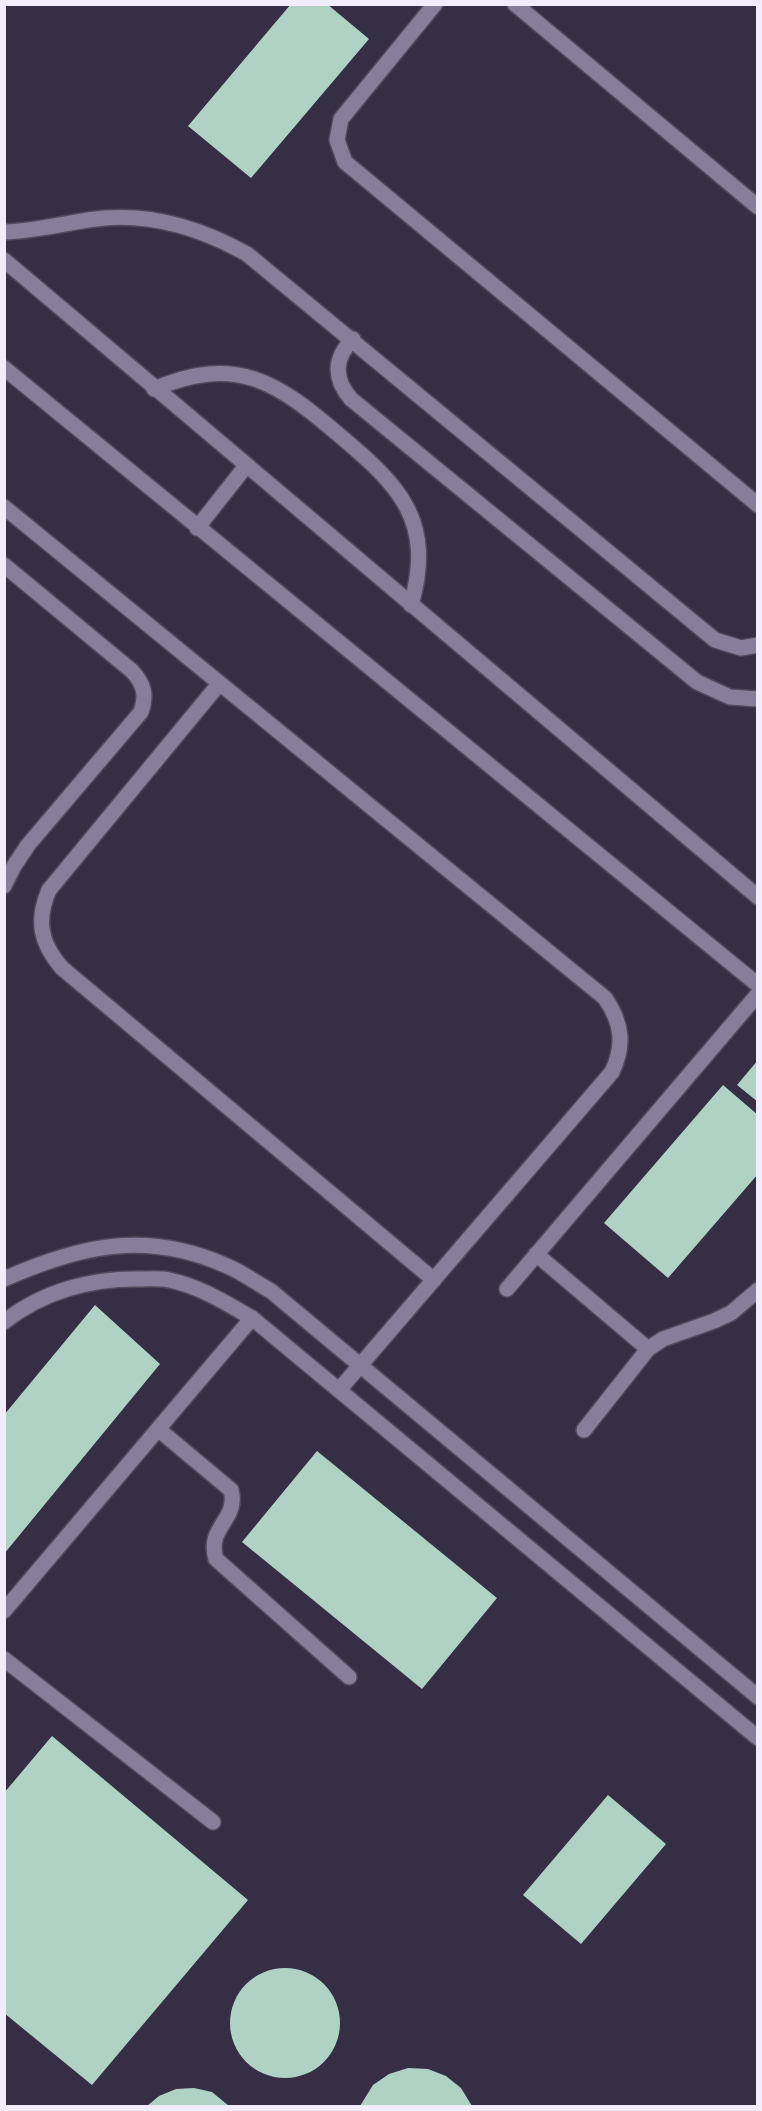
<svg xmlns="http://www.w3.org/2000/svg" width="762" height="2111" viewBox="0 0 762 2111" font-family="Roboto,sans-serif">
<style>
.building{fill:#afd2c4}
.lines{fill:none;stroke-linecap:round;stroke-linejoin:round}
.service-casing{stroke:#504a5d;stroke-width:18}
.tertiary-casing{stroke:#504a5d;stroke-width:18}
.service{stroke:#877e99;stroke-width:15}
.tertiary{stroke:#877e99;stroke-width:15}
</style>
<rect width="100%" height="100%" fill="#362e45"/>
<path class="building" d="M291,4h36l42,35 -118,139 -63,-52z
M758,1060v42l-21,-17z
M723,1085l35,30v59l-90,104 -64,-55z
M95,1305l65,59 -156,190v-139z
M317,1451l180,147 -75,91 -180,-147z
M52,1736l196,164 -156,185 -88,-72v-220z
M608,1795l58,49 -85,100 -58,-49z
M230 2023a55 55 0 1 1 110 0a55 55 0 1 1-110 0Z
M408,2068l20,1 18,7 15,12 11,18h-112l13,-21 16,-11z
M194,2088l18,4 17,14h-82l12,-10 17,-7z"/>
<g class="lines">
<g class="service-casing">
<path id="service" d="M435,4l-94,115 -4,21 8,22 413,343
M515,4l243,203
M4,232c35,-1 67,-11 101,-14 50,-4 99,12 142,36l468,386 26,8 17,-3
M353,339c-19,19 -20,39 -2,60l346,283 33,15 28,2
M154,389c83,-35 123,-7 185,46 61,51 96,86 72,170
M4,507l601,491c17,25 20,47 7,74l-273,318
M4,565l128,106c12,13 15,24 9,41l-113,133 -14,21 -10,20
M219,684l-170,206c-13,30 -9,53 13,78l372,312
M536,1254l112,95
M507,1289l251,-295
M158,1429l73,61c8,30 -25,37 -15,69l133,118
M584,1430l64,-81 15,-10 51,-18 17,-8 27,-23
M4,1611l248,-293
M4,1659l209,163"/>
</g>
<g class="tertiary-casing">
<path id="tertiary" d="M4,260l754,637
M4,368l754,617
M197,528l49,-62
M4,1279c77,-34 143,-49 223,-13 15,6 29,17 44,25l487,406
M4,1322c39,-31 88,-44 137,-43 9,0 19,-1 28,1 30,6 57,23 83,38l506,420"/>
</g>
<use href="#service" class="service"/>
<use href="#tertiary" class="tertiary"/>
</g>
<rect width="762" height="2111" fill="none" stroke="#f2edfc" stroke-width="12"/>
</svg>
